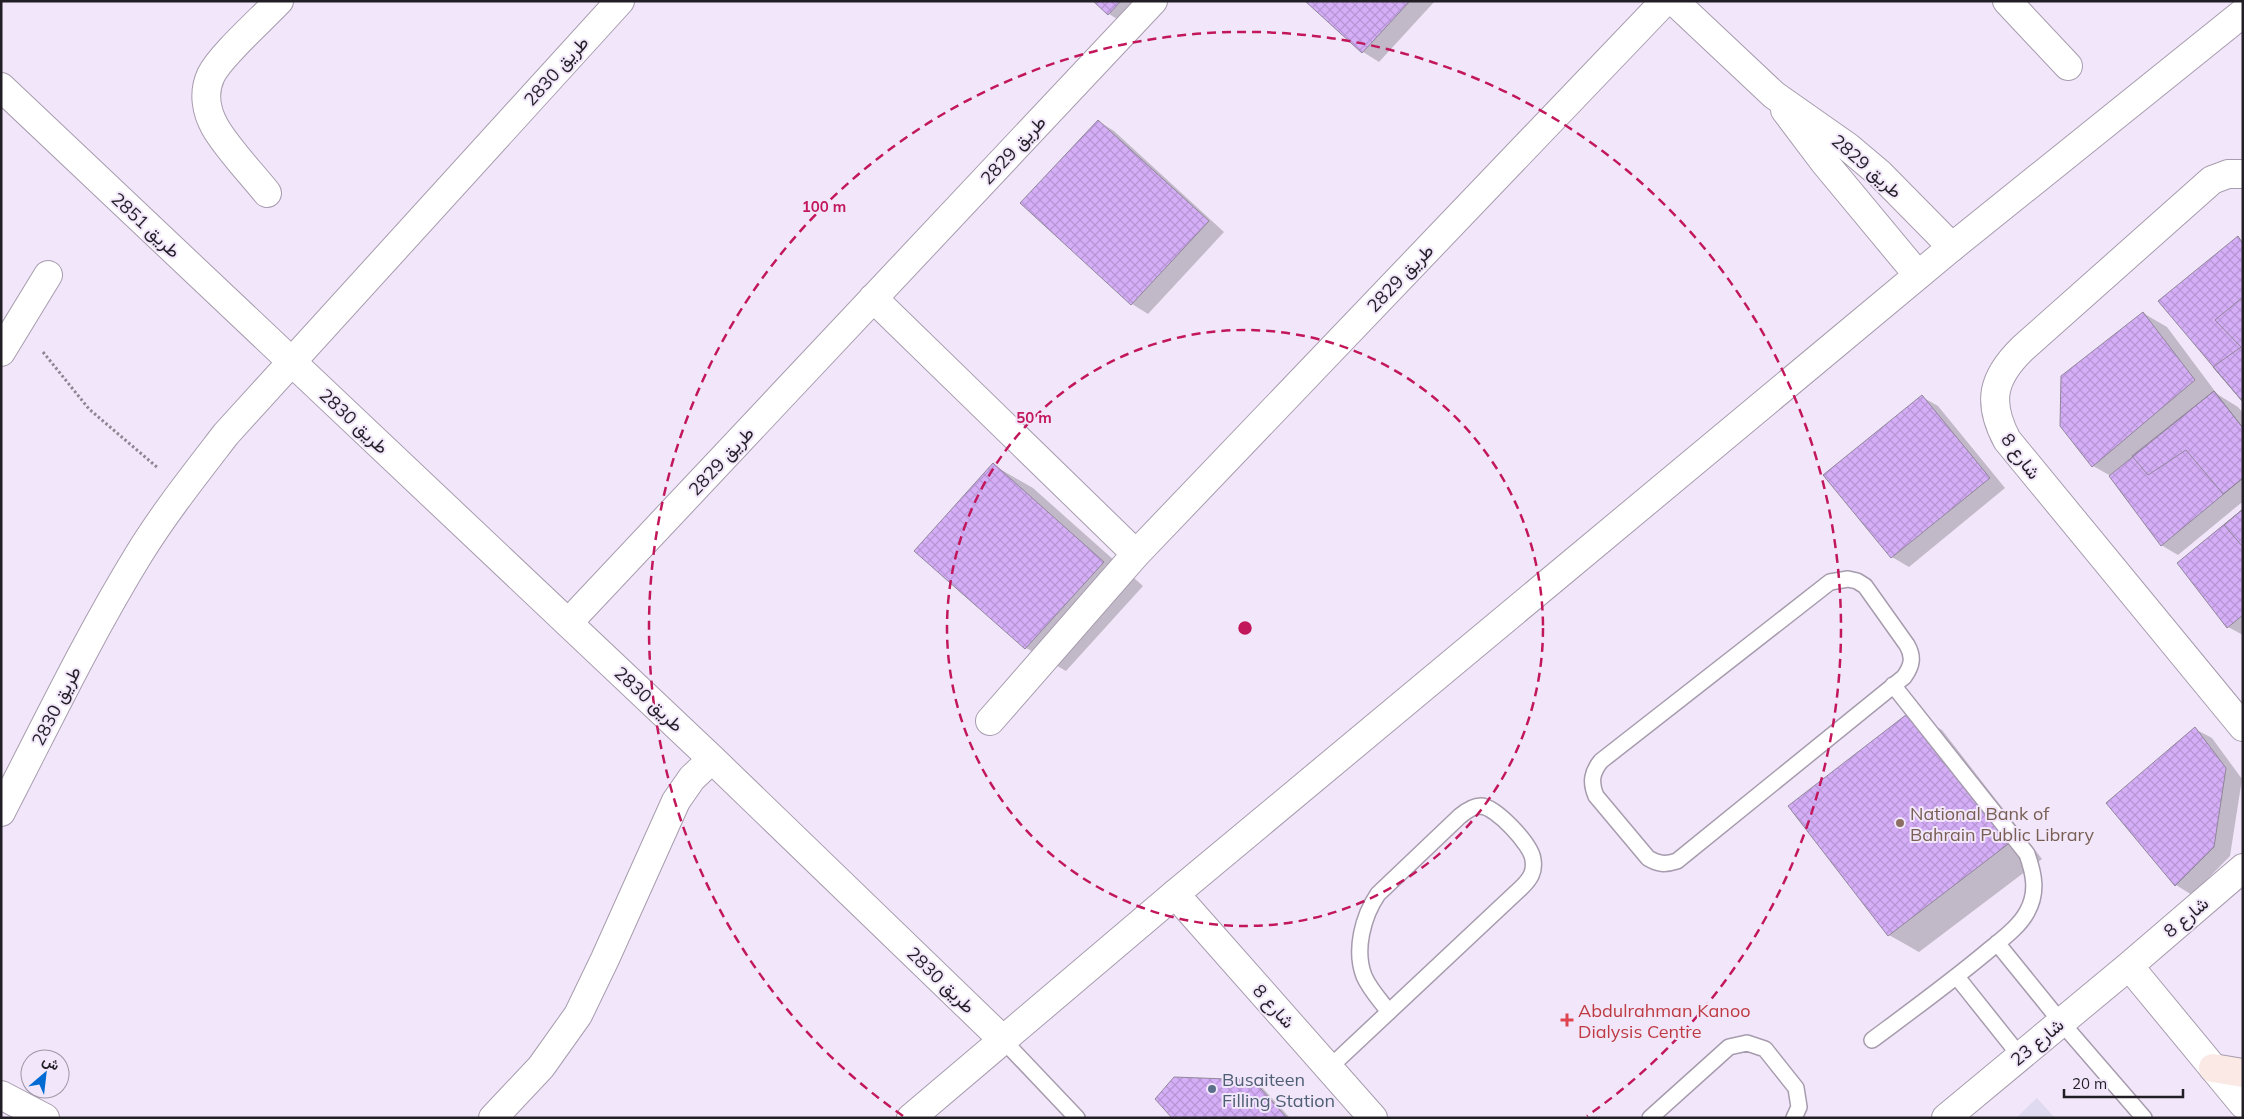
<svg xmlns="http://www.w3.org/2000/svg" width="2244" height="1119" viewBox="0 0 2244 1119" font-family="Mulish,Vazirmatn,sans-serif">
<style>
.education{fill:#e0daf0}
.shadow{fill:#0003}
.building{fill:url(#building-cross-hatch);stroke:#91879a}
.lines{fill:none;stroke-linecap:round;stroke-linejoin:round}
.service-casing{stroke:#a79cae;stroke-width:18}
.minor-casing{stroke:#a79cae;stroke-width:30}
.tertiary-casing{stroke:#a79cae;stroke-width:30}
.secondary-casing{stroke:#a79cae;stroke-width:30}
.path{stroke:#8e8693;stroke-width:3;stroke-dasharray:2.5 2.5;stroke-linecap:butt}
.service{stroke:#fff;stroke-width:15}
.minor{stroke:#fff;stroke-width:28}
.tertiary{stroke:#fff;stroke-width:28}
.secondary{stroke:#fbe9e5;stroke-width:28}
.ring{fill:none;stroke:#c2185b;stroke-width:2.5;stroke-dasharray:9 6}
.education-dot{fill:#8d6e63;stroke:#f2e7fa;stroke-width:2}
.health-dot{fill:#e0444e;stroke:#f2e7fa;stroke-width:2}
.service-dot{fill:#5c6f8a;stroke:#f2e7fa;stroke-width:2}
.labels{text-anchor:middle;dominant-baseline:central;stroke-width:4;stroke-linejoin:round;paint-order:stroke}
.street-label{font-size:18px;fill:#221e25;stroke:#f2e7fa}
.education-label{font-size:18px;fill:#785e54;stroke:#f2e7fa;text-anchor:start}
.health-label{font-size:18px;fill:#be3a42;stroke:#f2e7fa;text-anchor:start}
.service-label{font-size:18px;fill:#4e5e75;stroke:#f2e7fa;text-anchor:start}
.centre{fill:#c2185b;stroke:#f2e7fa;stroke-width:2.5}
.ring-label{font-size:15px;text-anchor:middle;font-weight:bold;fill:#c2185b;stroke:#f2e7fa;stroke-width:4;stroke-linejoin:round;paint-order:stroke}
</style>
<defs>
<pattern id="building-cross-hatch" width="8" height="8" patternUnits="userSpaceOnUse" patternTransform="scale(1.25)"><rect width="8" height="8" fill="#d5aef8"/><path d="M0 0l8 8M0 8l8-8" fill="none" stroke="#b795d4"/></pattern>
</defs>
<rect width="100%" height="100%" fill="#f2e7fa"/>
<path class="education" d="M2037,1098l18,20h-39z"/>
<path class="shadow" d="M1094,1h52l-21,23 -16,-10z
M1307,1h128l-56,61 -16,-10z
M1098,121l16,10 110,101 -76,82 -16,-10z
M2143,313l24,14 50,67 21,13 5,6v91l-2,-1 -63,52 -17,-10 -50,-69 -18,-10z
M1922,397l16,9 67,82 -96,79 -17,-10 -68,-82z
M993,465l40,23 110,98 -77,85 -40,-23z
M2243,511v124l-15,-8z
M1911,712l31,18 100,129 -123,93 -30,-17z
M2195,729l17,9 30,41 -12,77 -38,39 -16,-10 -69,-82z
M1252,1081l9,5 29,32h-117z"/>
<path class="building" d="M1093,1h28l-13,14z
M1305,1h105l-48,52z
M1098,120l111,101 -78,84 -111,-102z
M2238,236l5,8v158l-85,-101z
M2243,297v105l-30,-35 28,-20 -26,-27z
M2143,312l52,68 -103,87 -32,-41 1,-50z
M2214,391l29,37v50l-82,68 -52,-70z
M2214,391l29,37v50l-20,16 -37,-44 -38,25 -16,-19z
M1922,395l68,83 -99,80 -68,-83z
M993,463l111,99 -79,87 -111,-98z
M2243,509v106l-16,13 -50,-65z
M2243,509v38l-19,-22z
M1911,711l101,130 -124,95 -100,-130z
M2195,727l31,41 -12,79 -39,39 -69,-83z
M1174,1077l79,3 34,38h-115l-17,-19z"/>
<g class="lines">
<g class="service-casing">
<path id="service" d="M1848,579l9,2 8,5 42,59c7,12 5,21 -3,32l-227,184c-12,4 -19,3 -29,-3l-52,-62c-6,-14 -4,-24 5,-35l229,-179z
M1997,943l64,79 83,96
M1957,977l63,79
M1003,1040l74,78
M1872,1040c39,-29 79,-58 117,-90 13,-11 30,-23 38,-38 11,-20 7,-38 0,-58l-134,-169
M1329,1068l193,-181c8,-8 13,-15 11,-27 -1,-15 -37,-53 -52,-54 -8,0 -15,5 -21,10l-82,78c-15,22 -24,56 -14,82 6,14 17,25 25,36
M1650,1118l79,-71 18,-4 18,6 31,39 3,19 -5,11"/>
</g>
<g class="minor-casing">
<path id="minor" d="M1674,1l100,94 74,52 32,27 72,73
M2007,1l61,65
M1,87l711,672 291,281
M1785,110l40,53 93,112
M2243,174h-15l-16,6 -189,168c-31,30 -36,54 -16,92l236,287
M267,193c-16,-20 -40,-45 -52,-66 -9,-16 -12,-35 -4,-52 10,-20 51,-56 68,-74
M873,298l263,256
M1,352l47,-77
M568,623l585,-622
M990,721l146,-167 529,-553
M1,812c45,-87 87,-175 138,-258 26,-42 57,-81 87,-120l394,-433
M1175,894l198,224
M2129,966l114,138
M1,1095l44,23
M493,1118l48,-51 37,-52 27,-56 71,-158 16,-23 20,-19
M1946,1118l183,-152 114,-98"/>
</g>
<g class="tertiary-casing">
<path id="tertiary" d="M911,1118l264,-224 777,-647 291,-234"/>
</g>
<g class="secondary-casing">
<path id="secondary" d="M2213,1068l30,5"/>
</g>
<path class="path" d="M43,352l46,57 69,59"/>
<use href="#service" class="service"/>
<use href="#minor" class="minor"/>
<use href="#tertiary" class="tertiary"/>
<use href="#secondary" class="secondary"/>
</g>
<g class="ring">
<circle cx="1245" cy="628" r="298"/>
<path d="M903 1116A596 596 0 1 1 1587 1116"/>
</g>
<circle class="education-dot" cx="1900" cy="823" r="5"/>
<path class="health-dot" d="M1564.5 1012.5h5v5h5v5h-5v5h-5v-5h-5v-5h5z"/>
<circle class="service-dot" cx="1212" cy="1089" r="5"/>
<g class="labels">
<g class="street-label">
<text transform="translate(556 71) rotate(-48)">طريق 2830</text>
<text transform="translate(1013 150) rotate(-47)">طريق 2829</text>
<text transform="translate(1867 166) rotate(41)">طريق 2829</text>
<text transform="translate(146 225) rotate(43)">طريق 2851</text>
<text transform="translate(1400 278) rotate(-46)">طريق 2829</text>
<text transform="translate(354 421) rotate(43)">طريق 2830</text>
<text transform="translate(2021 456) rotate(53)">شارع 8</text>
<text transform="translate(721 461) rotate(-47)">طريق 2829</text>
<text transform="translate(649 699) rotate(43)">طريق 2830</text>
<text transform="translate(56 706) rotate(-63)">طريق 2830</text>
<text transform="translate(2186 917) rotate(-40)">شارع 8</text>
<text transform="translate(941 980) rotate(44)">طريق 2830</text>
<text transform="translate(1274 1006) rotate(48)">شارع 8</text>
<text transform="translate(2037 1042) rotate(-40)">شارع 23</text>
</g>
<g class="education-label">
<text x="1910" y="813">National Bank of<tspan x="1910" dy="21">Bahrain Public Library</tspan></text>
</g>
<g class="health-label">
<text x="1578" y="1010">Abdulrahman Kanoo<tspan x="1578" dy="21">Dialysis Centre</tspan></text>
</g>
<g class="service-label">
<text x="1222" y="1079">Busaiteen<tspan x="1222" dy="21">Filling Station</tspan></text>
</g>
</g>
<circle cx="1245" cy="628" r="8" class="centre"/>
<g class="ring-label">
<text x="824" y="212">100 m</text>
<text x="1034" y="423">50 m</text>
</g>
<rect width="2244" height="1119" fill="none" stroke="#221e25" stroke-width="5"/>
<g transform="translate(45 1074) rotate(28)"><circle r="24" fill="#f2e7fa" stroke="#9f97a5"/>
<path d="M0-4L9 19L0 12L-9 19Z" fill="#016bd3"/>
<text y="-8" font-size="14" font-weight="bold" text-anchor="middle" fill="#221e25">ش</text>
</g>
<path d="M2064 1089v8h119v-8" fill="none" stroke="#221e25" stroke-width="2.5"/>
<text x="2072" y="1089" font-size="15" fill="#221e25" stroke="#f2e7fa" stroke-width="4" paint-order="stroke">20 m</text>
</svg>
